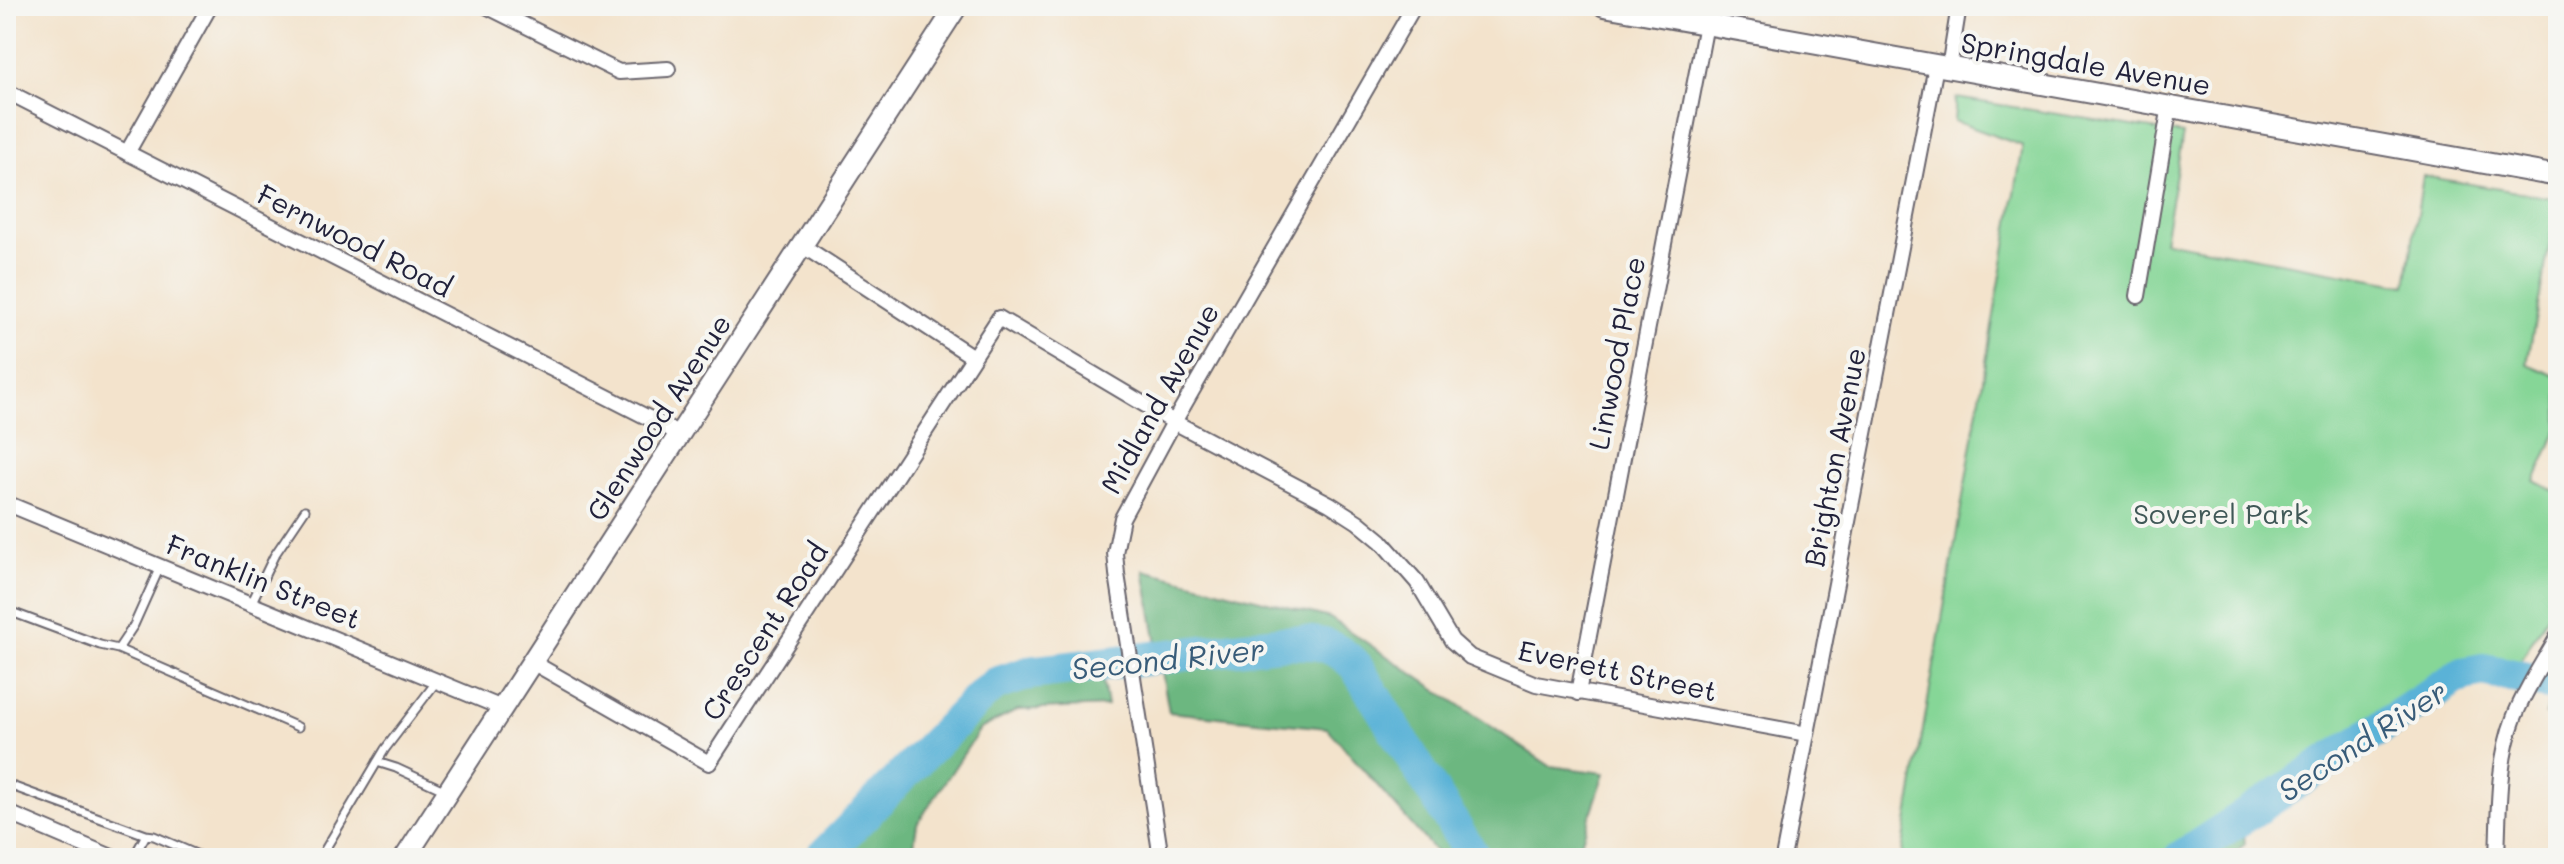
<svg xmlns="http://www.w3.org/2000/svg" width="2564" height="864" viewBox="0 0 2564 864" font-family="Mali,sans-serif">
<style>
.green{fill:#86d697;stroke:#547c69;stroke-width:2}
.forest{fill:#6cb780;stroke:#476c5e;stroke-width:2}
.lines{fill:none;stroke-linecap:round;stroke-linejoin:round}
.river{stroke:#5ab2d7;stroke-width:34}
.lane-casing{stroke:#6b666e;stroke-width:11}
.street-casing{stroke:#6b666e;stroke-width:18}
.secondary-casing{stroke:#6b666e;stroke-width:24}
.lane{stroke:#fff;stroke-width:7}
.street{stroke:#fff;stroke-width:14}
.secondary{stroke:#fff;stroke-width:20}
.labels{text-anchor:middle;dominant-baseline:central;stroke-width:8;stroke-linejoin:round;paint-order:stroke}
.street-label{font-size:28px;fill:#22223b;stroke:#f6f6f2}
.park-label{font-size:28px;fill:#405857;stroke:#f6f6f2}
.water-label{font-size:30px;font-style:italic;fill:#385c79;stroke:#f6f6f2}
</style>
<rect width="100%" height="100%" fill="#f6f6f2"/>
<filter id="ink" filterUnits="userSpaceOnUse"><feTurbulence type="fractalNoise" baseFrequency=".0125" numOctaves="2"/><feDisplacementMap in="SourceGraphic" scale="16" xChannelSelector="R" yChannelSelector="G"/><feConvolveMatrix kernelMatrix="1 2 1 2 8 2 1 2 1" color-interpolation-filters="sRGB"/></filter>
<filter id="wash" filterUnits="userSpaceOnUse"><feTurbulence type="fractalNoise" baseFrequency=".006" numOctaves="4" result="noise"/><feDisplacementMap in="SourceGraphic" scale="32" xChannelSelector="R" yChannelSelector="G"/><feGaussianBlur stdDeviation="1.8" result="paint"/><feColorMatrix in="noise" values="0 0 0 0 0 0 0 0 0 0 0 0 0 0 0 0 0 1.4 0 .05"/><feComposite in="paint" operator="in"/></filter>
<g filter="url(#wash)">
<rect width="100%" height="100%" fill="#f3e3cc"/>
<path class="green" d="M1956,98l227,36 -19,107 242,44 17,-109 135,23 -31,165 31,13v51l-23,53 23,12v103l-39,68 -46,-8 -312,202h-260l122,-712 -69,-25z"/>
<path class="forest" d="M1144,570l186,48 220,148 55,7 -25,73 12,12h-151l-114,-130 -158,-16z
M2558,668v45l-13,2z
M1101,669l6,37 -89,4 -38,19 -63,95 -5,34h-110l183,-172z
M2241,806l4,38 -17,14h-67z"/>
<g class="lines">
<path class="river" d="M821,858l163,-165 12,-9 33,-11 249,-30c33,-1 52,-3 77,22l119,193
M2180,858l283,-184 20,-4 75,15"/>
</g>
</g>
<g filter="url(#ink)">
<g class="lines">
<g class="lane-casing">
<path id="lane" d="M251,604l23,-48 31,-46
M6,610l94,35 18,4 16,-24 26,-58
M118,649l180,78
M377,762l19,6 50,23
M6,784l140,51
M133,858l13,-23 8,1 51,22
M320,858l65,-109 52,-68"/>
</g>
<g class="street-casing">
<path id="street" d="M486,6l133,66 49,-3
M1949,68l10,-62
M6,91l674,343
M127,153l83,-147
M803,246l170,111
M2138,296l32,-191
M6,503l496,205
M532,662l177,101 290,-445 175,104 156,82 28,18 23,19 36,41 35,59 18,16 66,27 271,50
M1578,693l128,-669
M6,812l108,46
M1161,858l-44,-284 -2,-21 7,-35 52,-96 240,-416
M1783,858l153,-792
M2497,858c2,-46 0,-96 17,-140 11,-29 29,-55 44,-82"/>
</g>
<g class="secondary-casing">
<path id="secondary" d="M1604,6l954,170
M405,858l552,-852"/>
</g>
<use href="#lane" class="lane"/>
<use href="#street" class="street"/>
<use href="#secondary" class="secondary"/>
</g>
</g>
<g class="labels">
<g class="street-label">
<text transform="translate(2086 63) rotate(10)">Springdale Avenue</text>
<text transform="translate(355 240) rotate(27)">Fernwood Road</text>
<text transform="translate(1616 353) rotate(-79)">Linwood Place</text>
<text transform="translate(1159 398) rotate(-61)">Midland Avenue</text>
<text transform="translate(658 417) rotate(-57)">Glenwood Avenue</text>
<text transform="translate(1834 457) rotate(-79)">Brighton Avenue</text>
<text transform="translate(264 581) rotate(22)">Franklin Street</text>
<text transform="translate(764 631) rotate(-57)">Crescent Road</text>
<text transform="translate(1618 670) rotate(12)">Everett Street</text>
</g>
<g class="park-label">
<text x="2221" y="513">Soverel Park</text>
</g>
<g class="water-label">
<text transform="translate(1168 658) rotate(-6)">Second River</text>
<text transform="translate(2362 740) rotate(-33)">Second River</text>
</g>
</g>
<rect width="2564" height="864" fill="none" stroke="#f6f6f2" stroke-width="32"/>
</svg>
